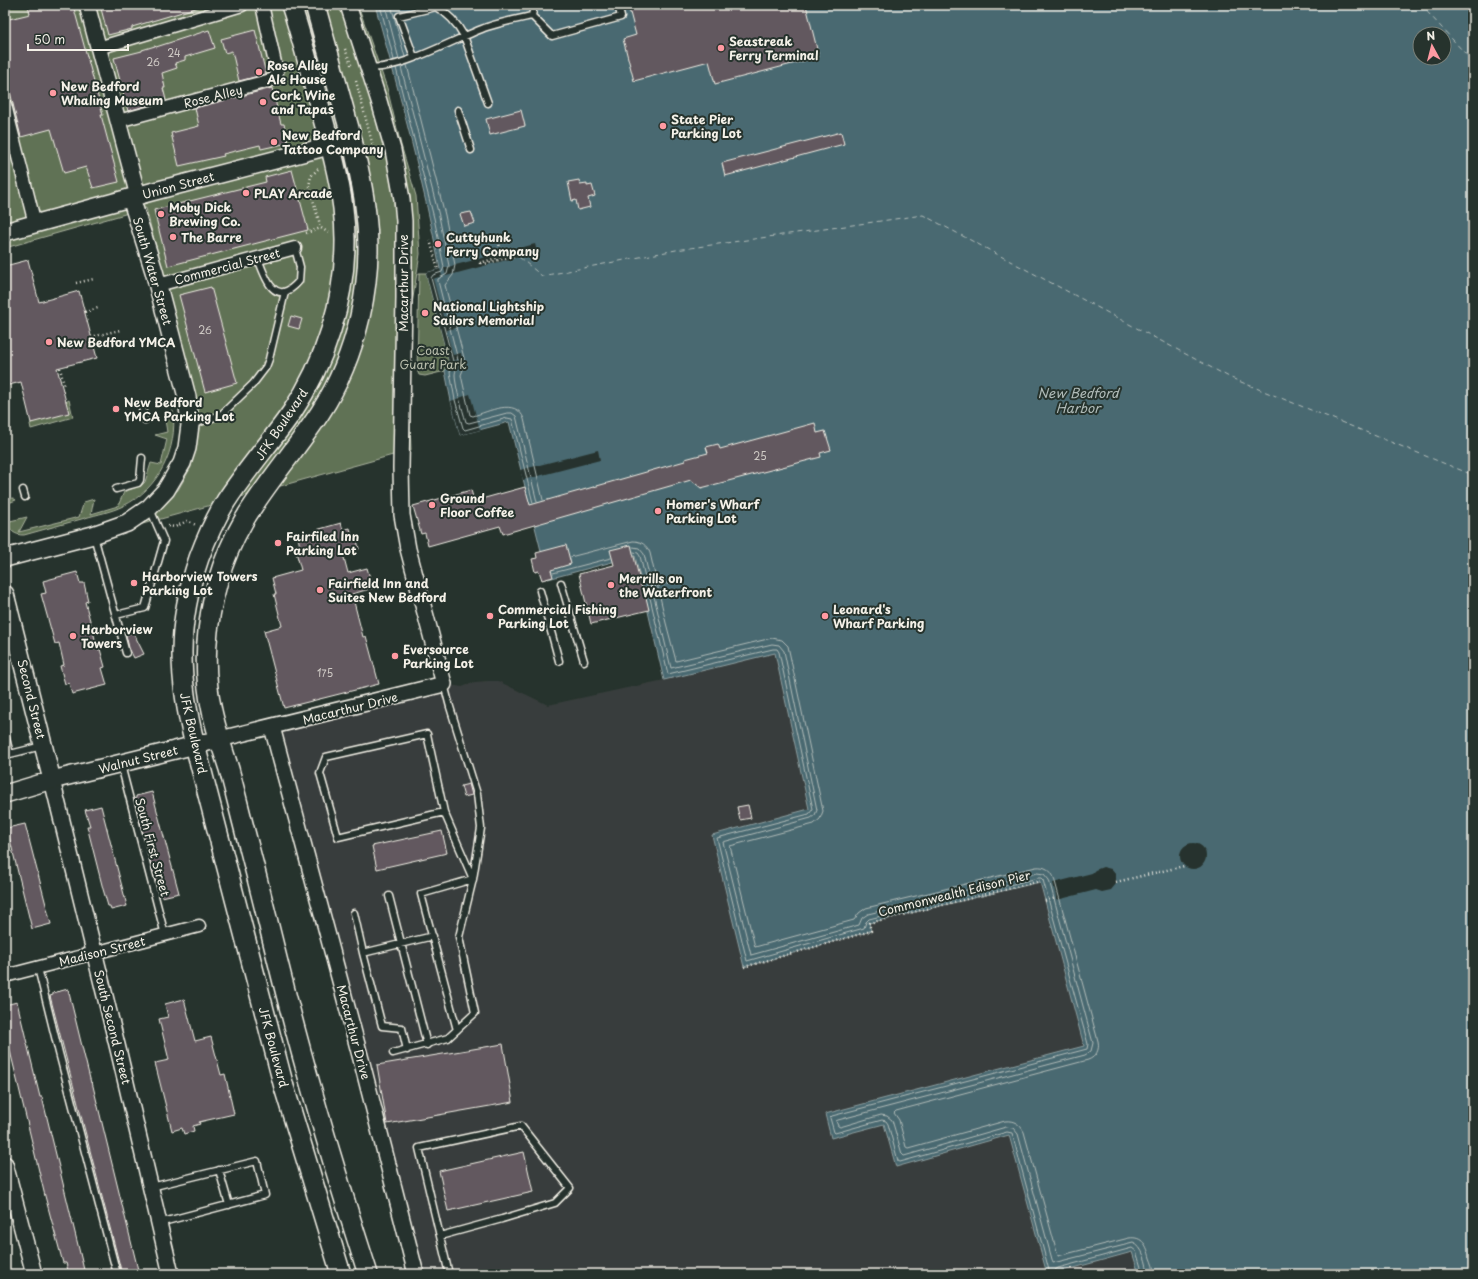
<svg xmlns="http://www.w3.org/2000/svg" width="1478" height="1279" viewBox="0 0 1478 1279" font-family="'Playpen Sans',sans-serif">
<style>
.built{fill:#383e3c}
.green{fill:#607255;stroke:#aab29e}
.water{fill:#4a6971;stroke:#8e9fa1;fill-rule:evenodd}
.pier{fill:#26332d}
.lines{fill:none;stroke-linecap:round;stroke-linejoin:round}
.shore{stroke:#b0bbb8;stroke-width:1}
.ferry{stroke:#b0bbb8;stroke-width:1;stroke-dasharray:5 4;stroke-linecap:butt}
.building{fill:#62595f;stroke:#f4f1e8}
.service-casing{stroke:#f4f1e8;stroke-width:9}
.minor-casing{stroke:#f4f1e8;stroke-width:15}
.tertiary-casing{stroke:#f4f1e8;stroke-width:18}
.secondary-casing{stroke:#f4f1e8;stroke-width:20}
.primary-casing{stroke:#f4f1e8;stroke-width:22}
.path{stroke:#f4f1e8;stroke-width:2.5;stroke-dasharray:1 3;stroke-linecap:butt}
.service{stroke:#26332d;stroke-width:6}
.minor{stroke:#26332d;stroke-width:12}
.tertiary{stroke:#26332d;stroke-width:15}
.secondary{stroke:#26332d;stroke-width:17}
.primary{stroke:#26332d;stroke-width:19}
.poi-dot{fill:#ff9aa2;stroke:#26332d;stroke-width:1.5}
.labels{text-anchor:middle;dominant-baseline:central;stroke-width:4;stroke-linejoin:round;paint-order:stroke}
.number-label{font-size:10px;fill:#d0cbc6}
.poi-label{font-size:12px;font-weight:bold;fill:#f4f1e8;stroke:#26332d;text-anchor:start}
.street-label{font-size:12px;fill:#f4f1e8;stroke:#26332d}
.park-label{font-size:12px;fill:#b9bead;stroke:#26332d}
.water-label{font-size:13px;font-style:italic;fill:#b0bbb8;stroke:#26332d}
</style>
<rect width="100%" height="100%" fill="#26332d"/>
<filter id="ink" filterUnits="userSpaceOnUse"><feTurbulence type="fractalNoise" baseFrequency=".025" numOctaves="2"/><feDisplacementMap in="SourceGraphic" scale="8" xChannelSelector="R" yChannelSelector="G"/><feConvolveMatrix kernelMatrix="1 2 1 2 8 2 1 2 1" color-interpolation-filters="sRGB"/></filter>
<g filter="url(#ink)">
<path class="built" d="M983,545l-206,115 32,150 -97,25 159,95 -2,-7 171,-42 44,165 -259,68 6,24 53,-14 12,43 113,-32 38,139h-631l-144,-547 172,-43 18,3 13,-5 12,-1h11l50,24 116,-25 -13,-53z
M1133,1252l6,22h-87z"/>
<path class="green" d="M5,5h353l29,83 14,57 15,51 4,58 -9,56 -3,55 3,85 -283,78 50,-38 13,-23 6,-35 -4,-38 -47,-186 -141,40z
M419,273h7l23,89v3l-4,6 -20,5 -6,-1 -2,-5z
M69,400l4,17 -42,12 -1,-5 1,-1z
M173,411c5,38 -14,78 -50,95 -12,6 -25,8 -38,12 -20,6 -41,11 -61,17 -19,1 -19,-21 -19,-35l8,-2 3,2 -10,4 4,17 17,-4 -8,15 60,-15 5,-15 10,-3 -3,15 27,-8 6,-14 18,-7 3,-3 6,-19 10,2 6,-26 -12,-4 12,-3 -3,-18 2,-2z"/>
<path class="water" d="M375,5h1098v1269h-334l-7,-22 -80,22h-5l-38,-139 -113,32 -12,-43 -53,14 -6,-24 259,-68 -44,-164 -171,41 2,8 -127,36 -32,-132 97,-26 -34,-156 -111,27 -29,-124 -87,23 -39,-157 -49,13 -9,-34 -6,-30 4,-6v-3l-23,-89 14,-4c-17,-89 -41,-177 -65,-264zM1420,34h24v24h-24z"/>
<path class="pier" d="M535,244l2,8 -91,24 -2,-8z
M440,269l2,7 -9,3 12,44 9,-2 2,7 -10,2 7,25 8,-2 1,5 -13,4 -23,-89z
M470,394l10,36 -20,5 -9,-34z
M598,450l2,10 -77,20 -3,-10z
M1180 856a13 13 0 1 1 26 0a13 13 0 1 1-26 0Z
M1103,867l8,2 5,6v9l-5,6 -9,2 -6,-2 -39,10 -4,-17 39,-10 3,-3z"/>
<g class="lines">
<path class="shore" d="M380,5l14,55
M385,5l14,54
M391,5l14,52
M407,65l38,150 10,50 -2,10 -8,10 19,73v9l-3,8 9,40 3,1c15,-4 43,-19 51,3l19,81
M401,67l38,149 10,50 -2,8 -9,5v2l20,79c1,5 -3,10 -3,15 1,16 7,32 11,47l3,1 38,-10h5l4,3 21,86
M396,68l38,150 10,49 -2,5 -9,3 -2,3 22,83v5l-3,6 5,28 8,28 2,2 42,-12 5,1 21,84
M633,547l6,1 5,6 27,114 101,-24 7,1 5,6 33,159 -2,5 -4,3 -88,24 28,113 108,-30 3,-7 6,-4 169,-41 7,1 5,6 44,163 -2,8 -6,4 -247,65 -2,1 2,5 2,1 41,-12 6,1 5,4 10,34 2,2 102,-29 7,1 5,6 35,129 80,-20c10,3 14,21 15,31
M634,552l4,1 2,3 28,118 105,-25h4l2,3 34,157 -4,5 -92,24 30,123 117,-33 2,-6 3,-3 169,-41h3l2,2 45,164 -1,5 -255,67 -2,2 4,14 1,1 47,-13 4,1 2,3 10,37 2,1 107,-30 5,1 38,141
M570,557l63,-16c8,0 14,4 17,12l16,70 10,38 96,-23 10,2 6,6 35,165 -3,8 -6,5 -84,22 25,101 99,-27 5,-7 7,-5 170,-41c9,-1 15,3 18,11l44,163c2,9 -2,16 -10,19l-192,51 -2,2 5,7 7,27 2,1 97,-27c9,-1 15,3 19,11l34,124 71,-18c14,-2 18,8 21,20 2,5 4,10 4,16
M553,573l58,-15
M1055,1274v-4l3,-2 74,-20 4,3 7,23"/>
<path class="ferry" d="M1421,5l52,57
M519,257l23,19 134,-26 247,-35 308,163 242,97"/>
</g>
<path class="building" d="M28,5h45l30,110h-2l18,67 -26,6 -7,-21 -22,6 -13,-44 -30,8 -16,-66v-51l25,-6z
M100,5h98l1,2 -67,20v2l-24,6z
M628,5h178l13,52 -104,27 -6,-23 -75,20 -11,-42 13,-4z
M209,30l6,18 -30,9v3l-10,3 2,5 -15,5 3,15h-2l3,12 -38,11 -14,-53 28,-7v-1l13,-4 1,1z
M255,30l11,44 -27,7 -7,-30 -7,2 -4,-14z
M272,88l9,36h3l4,19 -27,6 -1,-4 -37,9 1,2 -45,10 -8,-33 28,-7 -4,-18z
M521,110l4,16 -35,9 -4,-16z
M841,132l3,12 -119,32 -3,-13z
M292,170l16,60 -140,36 -14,-56 112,-28 -1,-5z
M579,180l1,5 7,-1v2l5,-1 3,11 -7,2 2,9 -12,3 -2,-10 -4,1 -4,-19z
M471,212l4,11 -11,3 -4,-12z
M28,260l11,42 40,-11 18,67 -40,10 12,45 -38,10 -10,-41 -16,4v-120z
M211,287l26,96 -32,9 -26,-97z
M291,316l11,3 -3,10 -11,-3z
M815,423l2,10 8,-2 6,19 -11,3 1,4 -120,31 -10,-8 -188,54 -3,-8 -72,20 -3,-13 -4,1 -8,-28 58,-16 3,11 51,-14 5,18 155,-44v-2l23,-6 -2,-6 12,-3 2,5z
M341,523l2,7 7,-2 3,13 4,-1 2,9 -16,5 5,19 19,-5 6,20 -21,6 11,43 3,-1 13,48 -95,24 -20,-77 18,-5 -8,-32h2l-4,-16 29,-8 -6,-22 5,-1 -2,-10 19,-5 -1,-2z
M566,545l5,19 -20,6 2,7 -11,3 -3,-9 -4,1 -3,-13 5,-1 -1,-5z
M631,545l11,44h2l5,21 -58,14 -12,-50 35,-9 -4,-15z
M77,572l3,11h4l4,18 -3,1 13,48 2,-1 5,18 -3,1 5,17 -35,9 -3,-11 -4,1 -5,-18 4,-1 -5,-22 -4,1 -14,-50 5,-1 -3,-12z
M133,632l11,22 -10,4 -5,-10 -3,-13z
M469,784l3,11 -8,2 -3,-11z
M152,792l27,101 -17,4v-2h-3l-25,-96 2,-1v-2z
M748,805l3,13 -11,2 -3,-13z
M101,806l26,100 -16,4 -1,-4h-2l-5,-17 -16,-63h3l-5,-16z
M25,824l26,100 -19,5 -25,-101z
M442,831l5,22 -70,16 -5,-23z
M68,989l23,94 1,-1 47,192h-17l-72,-278 3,-1v-2z
M184,999l11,42 16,-4 10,38 4,-1 9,40 -35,8 1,2 -7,2 1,5 -10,3 -2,-6 -10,3 -17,-68 14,-3 -10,-41 9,-2 -3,-13z
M17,1002l23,95h2l43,177h-16l-3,-11h-3l-18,-67 -40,-166v-25z
M503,1044l10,58 -126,22 -10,-59z
M524,1152l9,40 -85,19 -9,-40z"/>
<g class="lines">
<g class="service-casing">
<path id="service" d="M534,5l-2,11 20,20 69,-19 -3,-12
M414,57l-15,-41 37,-9c13,7 21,16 28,29l24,67
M369,67c28,5 89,-30 118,-40 15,-5 31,-8 45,-11
M458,110l13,40
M258,258c7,20 17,51 41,23l1,-14 -5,-19
M142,408l3,12
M191,425l30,-10 32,-31 13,-17 3,-8 16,-67
M116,489l22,-6 2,-3 2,-22
M23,490l2,7
M94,536l32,117
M561,583l23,78
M540,591l19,70
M116,615l29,-7 19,-67 -14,-32
M5,734l5,20 -5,1
M10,754l32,-8
M121,765l44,170
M444,812l-106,25 -18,-64 6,-16 101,-23 17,78 29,67
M389,896l38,149
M354,913l9,40
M38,968l21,85 58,221
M457,1030l-36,-136 52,-15
M407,1050l-5,-22 -20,-2 -19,-73 70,-17
M393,1053l55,-15 27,-25 -16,-76 14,-58 8,-51 -4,-34 -27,-87 -6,-23
M219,1170l10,35
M151,1187l106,-26 8,34 -106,28
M440,1236l62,-17 53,-16 15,-15 -49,-62 -102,22 30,126"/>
</g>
<g class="minor-casing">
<path id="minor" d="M98,48l144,-43
M5,105l30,119
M118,121l157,-42 2,-7 -15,-67
M158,285l137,-37
M5,976l194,-50"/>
</g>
<g class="tertiary-casing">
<path id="tertiary" d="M87,5l51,191
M272,727l90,336 54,211
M220,739l224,-55 -36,-135 -6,-34 -1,-47 3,-170v-77l-2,-22 -9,-49 -14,-49 -31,-96
M52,780l67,273 52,221
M5,1164l29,110"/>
</g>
<g class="secondary-casing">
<path id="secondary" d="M5,232l146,-40 201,-52
M5,558l88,-23 34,-12 22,-15 17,-18 16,-27 5,-15 3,-23 -3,-28 -33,-126 -23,-73
M5,594l47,186
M5,794l47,-14 168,-41"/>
</g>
<g class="primary-casing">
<path id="primary" d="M291,5c10,29 17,59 25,88 10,38 22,76 27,115 5,40 0,83 -12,122 -9,29 -22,57 -39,82 -21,30 -46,58 -66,89 -11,18 -20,38 -27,57 -23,67 -21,120 -4,187l89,342 57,187
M315,5c11,41 23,82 34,123 7,28 14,57 17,86 8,67 -9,142 -46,199 -21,32 -46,61 -67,93 -25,37 -40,80 -45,125 -3,26 -2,54 4,80 4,19 11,39 17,58 7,26 13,52 20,78 16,61 30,122 46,182 22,83 47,164 73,245"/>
</g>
<path class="path" d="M345,49l7,18
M356,81l19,73
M318,169l-7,7 -2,10 12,42
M306,233l15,-5 8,5
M430,240l8,30
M480,263v2l38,-10 1,2
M480,263l20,-6 -1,-20
M76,283l18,-4
M85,312l13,-4
M91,337l29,-7
M60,368l4,17
M168,526l7,1 12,-6 9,4
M651,587l23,-5
M642,589l9,-2
M1116,882l68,-16
M1045,901l11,-3
M744,967l127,-36 -2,-8 171,-42"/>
<use href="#service" class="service"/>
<use href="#minor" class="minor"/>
<use href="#tertiary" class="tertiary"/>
<use href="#secondary" class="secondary"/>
<use href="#primary" class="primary"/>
</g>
</g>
<g class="poi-dot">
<circle cx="721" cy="48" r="4"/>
<circle cx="259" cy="72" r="4"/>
<circle cx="53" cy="93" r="4"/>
<circle cx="263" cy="102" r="4"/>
<circle cx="663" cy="126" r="4"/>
<circle cx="274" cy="142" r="4"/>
<circle cx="246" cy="193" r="4"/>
<circle cx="161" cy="214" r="4"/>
<circle cx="173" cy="237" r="4"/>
<circle cx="438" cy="244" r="4"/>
<circle cx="425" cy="313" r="4"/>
<circle cx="49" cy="342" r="4"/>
<circle cx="116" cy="409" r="4"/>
<circle cx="432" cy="505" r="4"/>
<circle cx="658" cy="511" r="4"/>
<circle cx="278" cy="543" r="4"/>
<circle cx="134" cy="583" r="4"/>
<circle cx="611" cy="585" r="4"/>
<circle cx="320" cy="590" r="4"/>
<circle cx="490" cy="616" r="4"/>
<circle cx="825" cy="616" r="4"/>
<circle cx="73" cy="636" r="4"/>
<circle cx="395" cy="656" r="4"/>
</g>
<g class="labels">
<g class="number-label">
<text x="174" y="52">24</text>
<text x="153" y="61">26</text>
<text x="205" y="329">26</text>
<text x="760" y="455">25</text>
<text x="325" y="672">175</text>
</g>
<g class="poi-label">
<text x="729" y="41">Seastreak<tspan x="729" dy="14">Ferry Terminal</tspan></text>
<text x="267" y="65">Rose Alley<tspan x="267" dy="14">Ale House</tspan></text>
<text x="61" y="86">New Bedford<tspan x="61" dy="14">Whaling Museum</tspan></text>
<text x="271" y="95">Cork Wine<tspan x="271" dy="14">and Tapas</tspan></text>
<text x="671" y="119">State Pier<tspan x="671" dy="14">Parking Lot</tspan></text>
<text x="282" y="135">New Bedford<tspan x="282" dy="14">Tattoo Company</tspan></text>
<text x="254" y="193">PLAY Arcade</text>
<text x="169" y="207">Moby Dick<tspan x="169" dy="14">Brewing Co.</tspan></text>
<text x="181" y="237">The Barre</text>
<text x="446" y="237">Cuttyhunk<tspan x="446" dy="14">Ferry Company</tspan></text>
<text x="433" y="306">National Lightship<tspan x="433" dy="14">Sailors Memorial</tspan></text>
<text x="57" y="342">New Bedford YMCA</text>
<text x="124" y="402">New Bedford<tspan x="124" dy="14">YMCA Parking Lot</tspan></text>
<text x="440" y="498">Ground<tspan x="440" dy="14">Floor Coffee</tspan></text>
<text x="666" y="504">Homer's Wharf<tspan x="666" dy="14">Parking Lot</tspan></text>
<text x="286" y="536">Fairfiled Inn<tspan x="286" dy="14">Parking Lot</tspan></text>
<text x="142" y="576">Harborview Towers<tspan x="142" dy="14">Parking Lot</tspan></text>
<text x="619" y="578">Merrills on<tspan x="619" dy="14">the Waterfront</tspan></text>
<text x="328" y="583">Fairfield Inn and<tspan x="328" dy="14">Suites New Bedford</tspan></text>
<text x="498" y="609">Commercial Fishing<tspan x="498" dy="14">Parking Lot</tspan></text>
<text x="833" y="609">Leonard's<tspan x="833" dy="14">Wharf Parking</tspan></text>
<text x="81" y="629">Harborview<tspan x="81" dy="14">Towers</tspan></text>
<text x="403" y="649">Eversource<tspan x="403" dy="14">Parking Lot</tspan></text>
</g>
<g class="street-label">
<text transform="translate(213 96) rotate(-14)">Rose Alley</text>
<text transform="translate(178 185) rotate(-15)">Union Street</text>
<text transform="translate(227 266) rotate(-15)">Commercial Street</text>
<text transform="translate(153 271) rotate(74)">South Water Street</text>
<text transform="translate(403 283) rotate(-90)">Macarthur Drive</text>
<text transform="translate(281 424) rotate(-56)">JFK Boulevard</text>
<text transform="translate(32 699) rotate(76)">Second Street</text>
<text transform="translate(350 708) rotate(-14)">Macarthur Drive</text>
<text transform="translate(194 733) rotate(77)">JFK Boulevard</text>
<text transform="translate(138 759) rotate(-14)">Walnut Street</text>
<text transform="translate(153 847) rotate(75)">South First Street</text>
<text transform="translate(954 893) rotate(-14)">Commonwealth Edison Pier</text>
<text transform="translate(102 951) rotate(-14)">Madison Street</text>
<text transform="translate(113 1027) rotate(76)">South Second Street</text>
<text transform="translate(354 1032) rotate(75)">Macarthur Drive</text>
<text transform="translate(274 1047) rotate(75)">JFK Boulevard</text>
</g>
<g class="park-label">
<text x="433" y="350">Coast<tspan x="433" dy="14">Guard Park</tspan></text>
</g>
<g class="water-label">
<text x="1078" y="392">New Bedford<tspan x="1078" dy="15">Harbor</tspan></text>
</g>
</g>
<rect width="1478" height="1279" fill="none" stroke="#26332d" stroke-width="20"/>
<rect x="10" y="10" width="1458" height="1259" fill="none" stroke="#f4f1e8" stroke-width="1.5" filter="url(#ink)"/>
<g transform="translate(1432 46) rotate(353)"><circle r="19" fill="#26332d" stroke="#787f78"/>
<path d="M0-3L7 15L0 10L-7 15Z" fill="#ff9aa2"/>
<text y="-6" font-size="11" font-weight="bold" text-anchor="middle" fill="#f4f1e8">N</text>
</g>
<path d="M28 44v6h100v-6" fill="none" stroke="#f4f1e8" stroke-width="2"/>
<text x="34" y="44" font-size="12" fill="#f4f1e8" stroke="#26332d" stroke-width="3" paint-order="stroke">50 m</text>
</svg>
